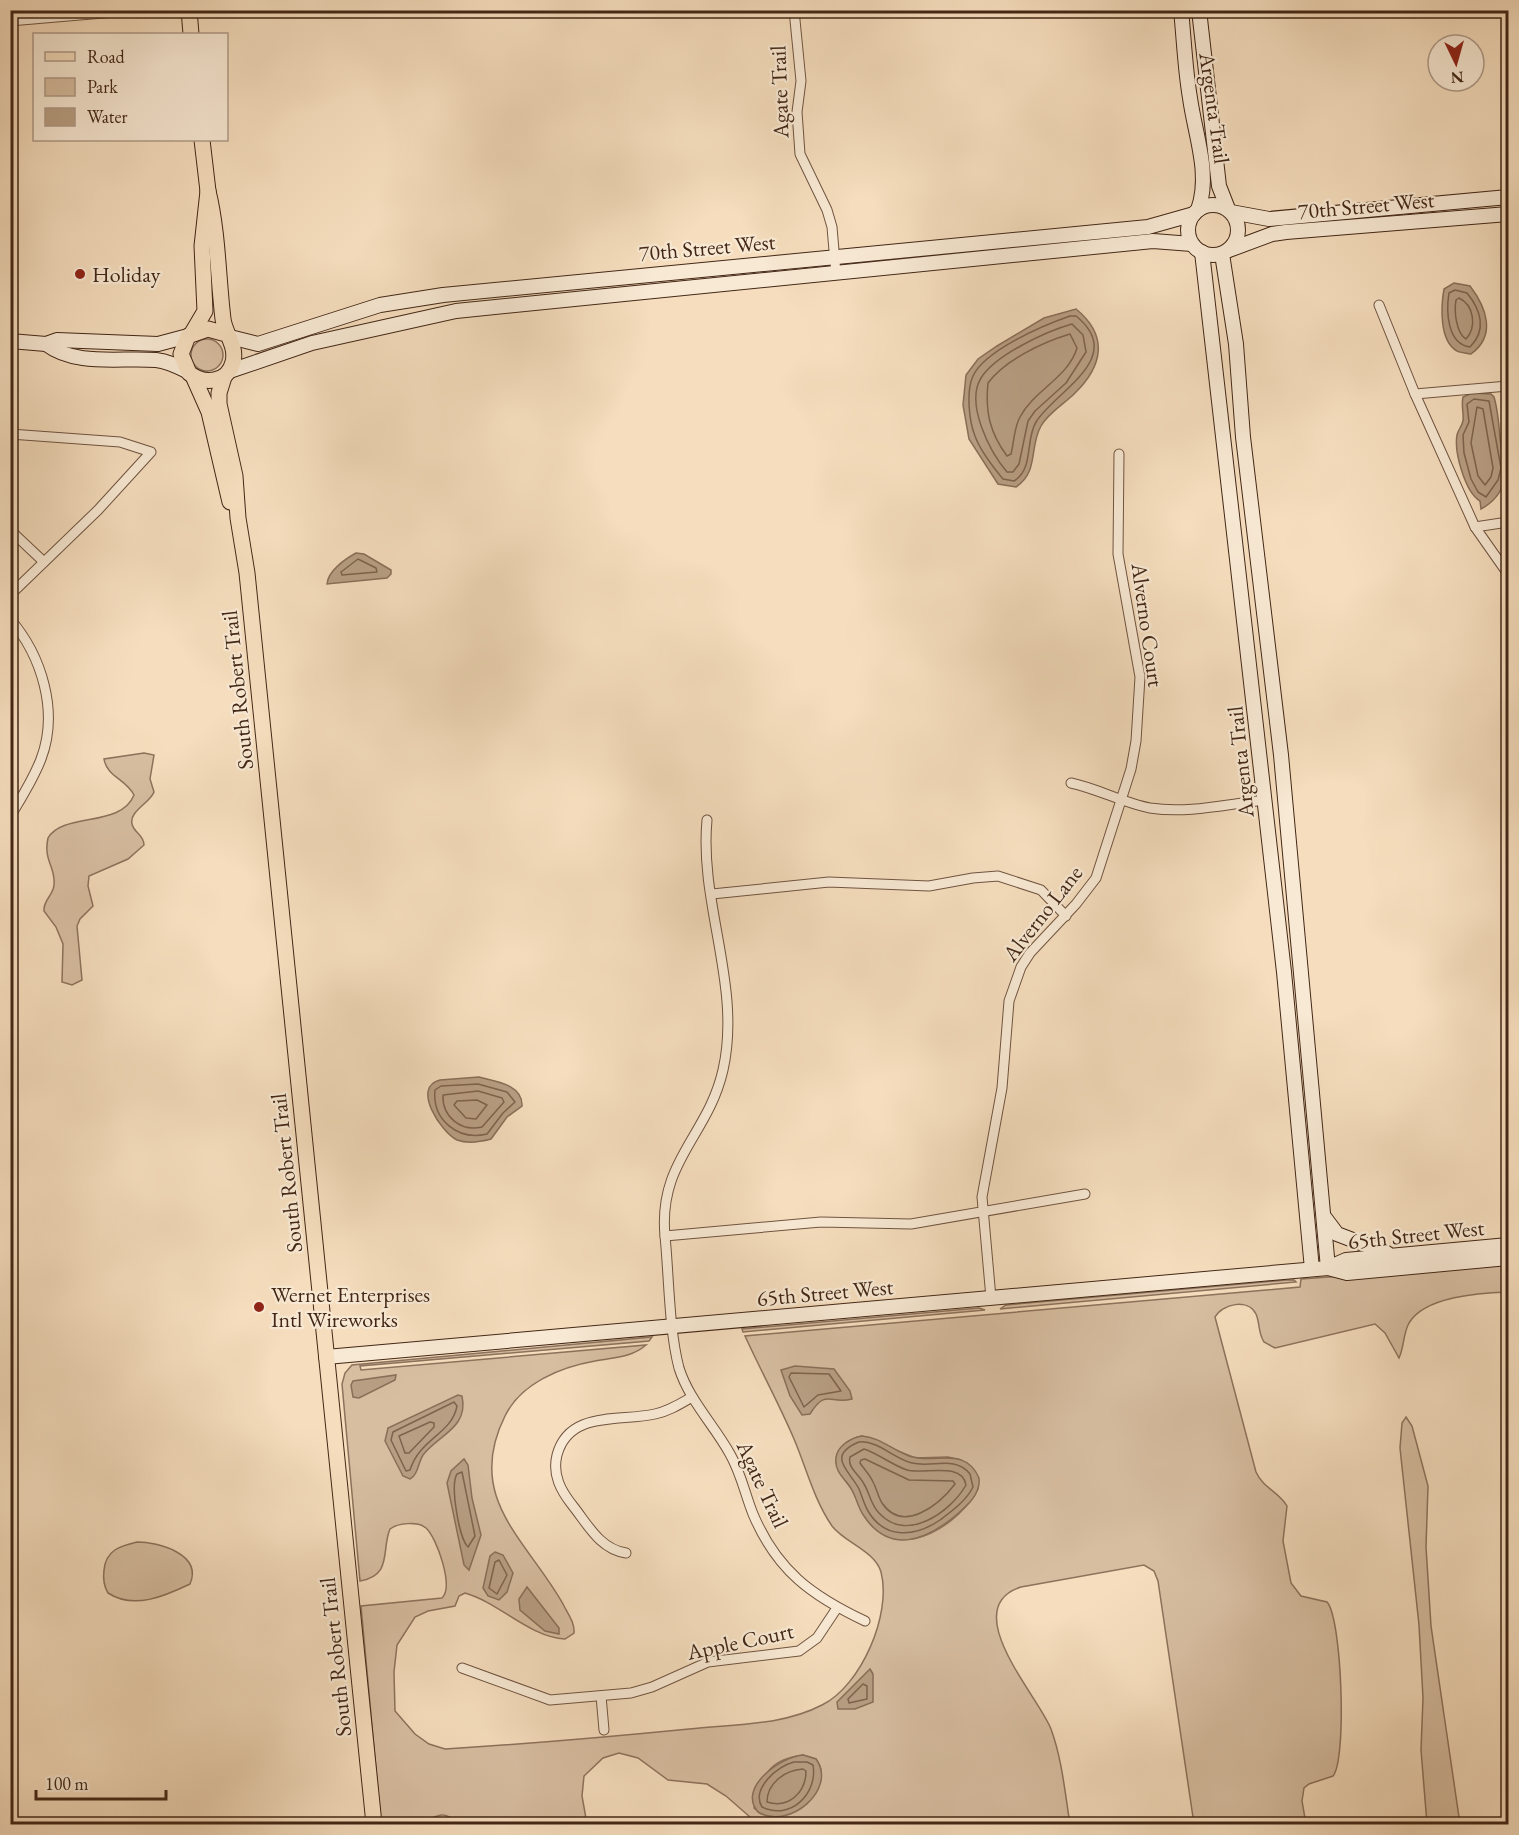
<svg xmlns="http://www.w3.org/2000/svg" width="1519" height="1835" viewBox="0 0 1519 1835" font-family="'EB Garamond',serif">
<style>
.green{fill:#d7bea1;stroke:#8d725c;stroke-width:1.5;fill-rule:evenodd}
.water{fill:#b89f84;stroke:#896f58;stroke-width:1.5}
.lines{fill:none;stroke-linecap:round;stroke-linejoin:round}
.shore{stroke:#7e634d;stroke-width:1.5}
.street-casing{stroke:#705440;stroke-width:11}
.secondary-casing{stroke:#432716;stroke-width:16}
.primary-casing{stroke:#432716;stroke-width:17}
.street{stroke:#f8e9d4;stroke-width:9}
.secondary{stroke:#f8e9d4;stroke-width:14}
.primary{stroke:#f5ddbd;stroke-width:15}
.poi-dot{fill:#8f2418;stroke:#f8e9d4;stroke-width:2}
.labels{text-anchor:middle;stroke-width:4.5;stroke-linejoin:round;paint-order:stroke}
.street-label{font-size:22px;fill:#432716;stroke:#f8e9d4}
.poi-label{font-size:22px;fill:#432716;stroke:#f8e9d4;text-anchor:start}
</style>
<rect width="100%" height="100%" fill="#f5ddbd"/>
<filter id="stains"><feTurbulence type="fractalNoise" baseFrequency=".00333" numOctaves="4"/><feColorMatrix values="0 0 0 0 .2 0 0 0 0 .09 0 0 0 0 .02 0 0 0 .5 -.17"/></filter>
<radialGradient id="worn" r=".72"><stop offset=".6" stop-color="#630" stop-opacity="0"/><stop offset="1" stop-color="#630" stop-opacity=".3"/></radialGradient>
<g class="green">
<circle cx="207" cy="355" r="16"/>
<path d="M144,753L154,755L150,779L154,792C150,803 129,811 132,824C134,833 144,835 144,845L128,859L89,876L88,886L93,906L80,919L77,926L82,980L72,985L62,982L63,944L56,927L44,911C43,900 53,896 54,885C56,867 43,861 48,838C63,812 121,828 134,795C126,779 107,777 104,759Z"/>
<path d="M1508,1264V1292C1481,1293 1425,1296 1409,1323C1403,1334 1404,1348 1399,1358L1385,1333L1375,1324L1275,1348L1264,1342C1258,1333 1260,1323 1256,1314C1248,1298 1222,1304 1215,1317L1256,1472C1263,1488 1279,1492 1287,1506L1283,1541L1291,1583L1301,1596L1327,1602C1342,1618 1347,1760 1333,1776L1309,1784L1304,1788L1302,1801L1306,1824H1194L1158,1581L1154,1571L1144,1565L1021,1587C956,1608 1039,1697 1051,1729C1062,1759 1065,1793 1070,1824H758L726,1796L707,1784L668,1780L638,1758L619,1753L603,1758L584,1776L582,1796L587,1824H457C444,1808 435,1817 420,1824C410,1828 391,1824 381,1824L361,1606L442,1598C454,1587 437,1538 426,1528C418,1521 398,1523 390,1529C381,1550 393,1575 360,1581L342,1384L345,1373L352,1365L652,1337L649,1341L360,1366L361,1370L646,1345C631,1358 614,1357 595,1361C561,1367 521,1383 505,1416C464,1498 527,1540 563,1604C568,1614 575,1623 574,1633L565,1639C529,1637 500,1603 465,1593L459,1596L455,1606L428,1611L415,1617L397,1645L394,1672L395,1711L415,1734L429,1744L445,1749C526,1744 608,1737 689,1729C733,1724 782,1726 822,1705C861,1686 892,1614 881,1572C875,1551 845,1543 832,1526C814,1500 806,1467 794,1439C779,1404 761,1371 745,1336L1300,1287L1301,1279ZM862,1436L915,1458L948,1457L961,1460L978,1489C960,1523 906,1560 872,1526C861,1515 859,1502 852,1490C846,1480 838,1474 836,1462C836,1447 848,1439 862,1436ZM803,1755L816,1759C839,1790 780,1835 754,1808C763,1777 766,1760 803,1755Z"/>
<path d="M1286,1280H1294L1296,1282L1000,1309L1006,1305Z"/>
<path d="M979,1308L985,1310L743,1332L742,1329Z"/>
<path d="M1406,1417L1412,1426L1428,1486L1426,1547L1431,1626L1460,1824H1427L1421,1750L1423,1698L1419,1625L1400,1448L1402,1423Z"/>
<path d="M137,1542C158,1542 203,1554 190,1584C165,1596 134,1610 108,1593C103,1585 103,1578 104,1570C106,1550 120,1546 137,1542Z"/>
</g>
<g class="water">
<path d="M1454,283L1470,286C1486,307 1497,335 1471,354C1467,353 1460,353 1457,351C1439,341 1441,306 1444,289Z"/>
<path d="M1076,309C1109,336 1103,366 1074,394C1064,404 1048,413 1041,426C1029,447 1039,472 1016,487L998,484L969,439L963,405L966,375L978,359L997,346L1044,318Z"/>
<path d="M1472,393L1491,394L1494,397C1498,410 1499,425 1500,439C1504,467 1513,491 1481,509L1480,501C1465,492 1454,452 1457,435C1458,430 1462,426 1463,421C1464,413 1461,406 1463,397Z"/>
<path d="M356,553L364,554L391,570V574L387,578L327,584C328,571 345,559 356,553Z"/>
<path d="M479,1077C494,1081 523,1084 522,1106L507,1117L491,1139C480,1142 468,1144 457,1140C441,1132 411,1087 440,1080Z"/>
<path d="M795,1366L834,1369L850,1391L852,1399C830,1405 826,1388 810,1414L802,1415L790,1396L781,1370Z"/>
<path d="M396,1375L395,1380L359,1398L353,1397L351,1385L353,1381Z"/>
<path d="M458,1395L462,1396C469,1428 438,1435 423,1455C418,1463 418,1475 410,1479L403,1476L385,1441L388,1428Z"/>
<path d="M862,1436C879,1437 893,1450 909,1456C934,1465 965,1445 979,1478C981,1494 967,1506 955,1516C926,1540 890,1555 864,1516C858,1508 857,1499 852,1490C847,1480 834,1473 836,1458C837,1446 851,1438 862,1436Z"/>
<path d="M464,1459L468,1465L472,1498L481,1535L469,1570L464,1565L447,1483L451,1471Z"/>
<path d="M495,1552L503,1555L513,1573L507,1592L499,1600L488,1596L483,1588L490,1556Z"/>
<path d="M527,1587L559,1628V1634L545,1631L520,1610L519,1599Z"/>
<path d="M870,1669L873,1674V1702L855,1709H838L837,1702Z"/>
<path d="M803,1755L816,1759C838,1789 789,1831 758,1812C737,1788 780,1757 803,1755Z"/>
</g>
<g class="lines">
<g class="shore">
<path d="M1455,290L1467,293C1481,310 1487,330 1470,347C1447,344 1446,311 1449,293Z"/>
<path d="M1459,298C1474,305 1477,327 1466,339C1456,333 1454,311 1456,300Z"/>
<path d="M1070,316H1076C1128,358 1054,392 1036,422C1025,440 1034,469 1014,481L1003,479C993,467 980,450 975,436C969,421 966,391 973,376C985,350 1044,325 1070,316Z"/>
<path d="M1072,324L1083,335L1086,352L1066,383L1035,411L1028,421L1019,464L1013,472H1007C990,452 965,404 981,378C995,355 1047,331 1072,324Z"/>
<path d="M1070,334L1077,348C1068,378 1034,390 1020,417C1014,428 1014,442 1011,454L1007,456C990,433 985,412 988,383C1005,360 1043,342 1070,334Z"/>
<path d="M1474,399L1489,401L1501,468L1498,480L1486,497L1478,492L1471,479L1464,453L1463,435L1469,422L1467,404Z"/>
<path d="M1477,407L1483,409L1493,468L1491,477L1485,485L1478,476L1471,443Z"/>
<path d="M358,559L376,568L377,572L342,575L341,572Z"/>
<path d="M478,1084L507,1092L515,1102L503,1113L487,1134C458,1141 432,1120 435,1090L441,1086Z"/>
<path d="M478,1091L502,1098L504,1102L482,1127C461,1132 442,1117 443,1095Z"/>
<path d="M477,1100L487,1105L476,1119L466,1118L454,1105L457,1101Z"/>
<path d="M791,1373L829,1374L841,1391L818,1395L804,1407L789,1377Z"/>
<path d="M454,1402L457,1406C452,1434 420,1438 410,1470L406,1471L391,1440L393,1432Z"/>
<path d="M430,1422L434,1423V1427L409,1453H405L399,1436Z"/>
<path d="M859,1442C878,1440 894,1459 912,1463C932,1468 955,1455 970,1474L973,1487C966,1501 952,1511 940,1520C915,1537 885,1540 868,1511C864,1504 862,1496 859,1489C850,1471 825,1456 859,1442Z"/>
<path d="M864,1449C879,1454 892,1465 907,1470C923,1475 962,1461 966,1485C950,1513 906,1543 879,1513C871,1505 870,1494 864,1484C860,1475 847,1468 850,1457Z"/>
<path d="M865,1459L909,1480L953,1481L955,1484C939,1505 903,1534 882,1503C878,1497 877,1489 873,1482C870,1475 864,1469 860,1463L861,1460Z"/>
<path d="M462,1472L475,1536L468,1547C459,1539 450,1485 457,1474Z"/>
<path d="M499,1560L507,1575L497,1594L489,1588L495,1562Z"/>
<path d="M863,1684L867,1686V1699L849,1703L848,1699Z"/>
<path d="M794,1762H807L813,1765C818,1794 790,1821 762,1807C751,1789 777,1766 794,1762Z"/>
<path d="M803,1769L806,1771C806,1792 789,1809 767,1802C767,1783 785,1770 803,1769Z"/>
</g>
<defs>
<g id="street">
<path d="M794,10L801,81L797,112L800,154L827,210L832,227L836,274"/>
<path d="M10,21L138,10"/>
<path d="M1379,305L1415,394L1475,527L1508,574"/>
<path d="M1415,394L1508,386"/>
<path d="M10,434L120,442L151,452L98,510L10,595"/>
<path d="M1475,527L1508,522"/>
<path d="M10,530L44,562"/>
<path d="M10,619C42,656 59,712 41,759C33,780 21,798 10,817"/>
<path d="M1071,783C1099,789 1123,803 1150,808C1188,814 1227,804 1265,800"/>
<path d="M707,820C699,904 742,986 723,1070C708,1136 658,1161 665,1236L821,1222L911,1224L1085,1194"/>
<path d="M712,894L829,882L929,886L973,878L998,876L1041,890L1066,916"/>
<path d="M665,1236C669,1276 669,1330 679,1368C689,1400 714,1425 730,1454C741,1473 745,1494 753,1514C777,1571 812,1596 865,1621"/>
<path d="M991,1298L982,1197L1002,1088L1009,1001L1021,967L1030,953L1076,904L1096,878L1131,769L1136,741L1140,677L1118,554L1119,454"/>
<path d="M626,1553C600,1549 588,1525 573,1506C561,1491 552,1475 557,1455C569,1410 620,1422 655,1414C669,1411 680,1404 692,1397"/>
<path d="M462,1668L550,1700L631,1693L652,1687L708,1662L799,1651L817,1638L837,1608"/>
<path d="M601,1696L604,1730"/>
</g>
<g id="secondary">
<path d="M1181,10C1184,39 1185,69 1190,98C1195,135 1211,174 1198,210"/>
<path d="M1199,10L1219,186L1228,209"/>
<circle cx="1213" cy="230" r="25"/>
<path d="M1231,212L1269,219L1508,197"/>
<path d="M1229,250L1272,234L1286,232L1508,214"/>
<path d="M1202,252L1284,972L1312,1269"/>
<path d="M1222,254L1236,344L1243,437L1281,755L1328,1268"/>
<path d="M230,337L258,344L380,305L443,295L1148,227L1194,214"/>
<path d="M10,341L46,344L57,340L158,344L188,336"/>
<path d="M46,344C76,367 121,357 156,360C167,361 177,366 187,371"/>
<path d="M230,371L312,343L456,311L1153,241L1192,244"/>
<path d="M1325,1218L1337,1234L1387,1253"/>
<path d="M1328,1268L1347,1273L1508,1258"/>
<path d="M326,1357L1328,1268L1346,1260L1508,1245"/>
</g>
<g id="primary">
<path d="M189,10L191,34"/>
<path d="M208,191C218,232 218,277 223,319C225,334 237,346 233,362C228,383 204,385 189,373L181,354L188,336L208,329L226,334"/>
<path d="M192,333L205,311L202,246L208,191L202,140"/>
<path d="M193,376L209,412L230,502"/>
<path d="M224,377L219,393V404L235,476L238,518L247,573L374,1824"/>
</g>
</defs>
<use href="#street" class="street-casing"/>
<use href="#secondary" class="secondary-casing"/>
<use href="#primary" class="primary-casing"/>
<use href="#street" class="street"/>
<use href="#secondary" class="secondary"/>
<use href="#primary" class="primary"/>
</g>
<g class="poi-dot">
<circle cx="80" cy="274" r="6"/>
<circle cx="259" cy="1307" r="6"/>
</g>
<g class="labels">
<g class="street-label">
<text transform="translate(779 92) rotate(-92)" y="8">Agate Trail</text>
<text transform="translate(1215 108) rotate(82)" y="8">Argenta Trail</text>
<text transform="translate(1366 205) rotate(-5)" y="8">70th Street West</text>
<text transform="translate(707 247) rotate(-5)" y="8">70th Street West</text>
<text transform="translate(1148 625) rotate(82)" y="8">Alverno Court</text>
<text transform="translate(237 690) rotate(-96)" y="8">South Robert Trail</text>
<text transform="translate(1240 762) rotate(-96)" y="8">Argenta Trail</text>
<text transform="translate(1042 913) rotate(-52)" y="8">Alverno Lane</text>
<text transform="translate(286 1173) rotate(-96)" y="8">South Robert Trail</text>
<text transform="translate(1416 1234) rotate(-6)" y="8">65th Street West</text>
<text transform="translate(825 1292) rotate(-5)" y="8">65th Street West</text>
<text transform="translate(763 1484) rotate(65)" y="8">Agate Trail</text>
<text transform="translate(740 1641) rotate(-12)" y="8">Apple Court</text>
<text transform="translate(335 1657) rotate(-96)" y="8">South Robert Trail</text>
</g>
<g class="poi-label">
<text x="92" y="282">Holiday</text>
<text x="271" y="1302">Wernet Enterprises<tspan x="271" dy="25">Intl Wireworks</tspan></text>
</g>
</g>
<rect width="1519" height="1835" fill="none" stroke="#f5ddbd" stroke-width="36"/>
<rect x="12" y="12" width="1495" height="1811" fill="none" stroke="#432716" stroke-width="3"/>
<rect x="18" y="18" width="1483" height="1799" fill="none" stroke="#432716" stroke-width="1.5"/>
<rect x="33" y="33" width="195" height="108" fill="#f8e9d4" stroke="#b09b88" stroke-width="1.5"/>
<rect x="45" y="52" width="30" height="9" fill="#f5ddbd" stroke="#b09b88" stroke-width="1.5"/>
<text x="87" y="63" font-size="18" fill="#432716">Road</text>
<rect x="45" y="78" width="30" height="18" fill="#d7bea1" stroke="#b09b88" stroke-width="1.5"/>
<text x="87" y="93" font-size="18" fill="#432716">Park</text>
<rect x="45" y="108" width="30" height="18" fill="#b89f84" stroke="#b09b88" stroke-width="1.5"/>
<text x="87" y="123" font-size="18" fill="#432716">Water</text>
<g transform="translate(1456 63) rotate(175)"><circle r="28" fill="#f8e9d4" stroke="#b09b88" stroke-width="1.5"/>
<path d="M0-4.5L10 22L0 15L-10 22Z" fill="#8f2418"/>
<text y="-9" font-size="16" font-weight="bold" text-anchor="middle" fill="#432716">N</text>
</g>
<path d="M36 1790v9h130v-9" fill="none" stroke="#432716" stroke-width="3"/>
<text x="45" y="1790" font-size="18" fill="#432716" stroke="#f8e9d4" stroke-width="4.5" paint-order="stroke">100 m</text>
<rect width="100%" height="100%" filter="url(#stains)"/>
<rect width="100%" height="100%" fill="url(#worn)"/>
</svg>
